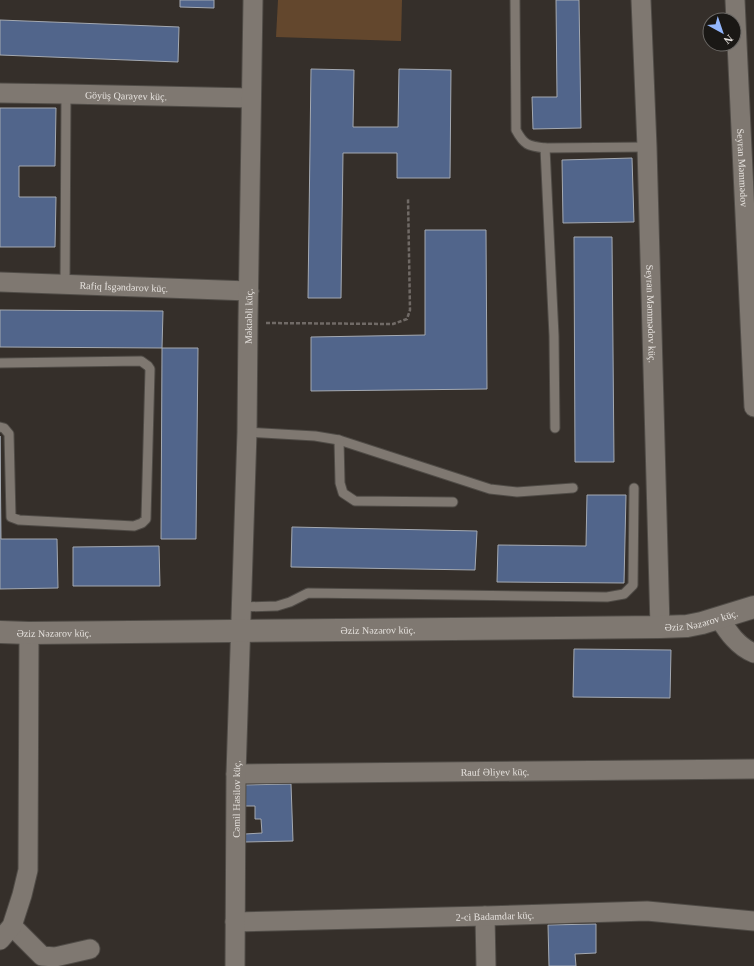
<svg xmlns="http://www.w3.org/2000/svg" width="754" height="966" viewBox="0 0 754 966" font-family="'Times New Roman',serif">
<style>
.green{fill:#63472d}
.building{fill:#51658b;stroke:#a4a9b1}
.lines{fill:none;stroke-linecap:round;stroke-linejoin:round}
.service-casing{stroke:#504c47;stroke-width:11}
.minor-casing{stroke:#504c47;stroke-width:21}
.tertiary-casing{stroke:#504c47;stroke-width:24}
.path{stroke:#706a66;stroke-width:2.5;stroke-dasharray:4 2;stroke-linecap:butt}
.service{stroke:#7f7871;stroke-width:9}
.minor{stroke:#7f7871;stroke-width:19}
.tertiary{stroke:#7f7871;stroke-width:22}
.labels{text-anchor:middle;stroke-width:3;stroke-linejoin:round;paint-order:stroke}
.street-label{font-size:10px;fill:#e5e1dd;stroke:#1a1815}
</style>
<rect width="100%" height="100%" fill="#352f2a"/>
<path class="green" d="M278,0H402L401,41L276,37Z"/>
<g class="building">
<path d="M180,0H214V8L180,7Z"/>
<path d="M556,0H579L581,128L533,129L532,97H557Z"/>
<path d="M0,20L179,27L178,62L0,55Z"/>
<path d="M311,69L354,70L353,127H398L399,69L451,70L450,178H397V153H343L341,298H308Z"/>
<path d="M0,108H56L55,166H19V197H56L55,247H0Z"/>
<path d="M632,158L634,222L563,223L562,160Z"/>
<path d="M425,230H486L487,389L311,391V337L425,335Z"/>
<path d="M574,237H612L614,462H575Z"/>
<path d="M0,310L163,311L162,348L0,347Z"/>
<path d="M162,348H198L196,539H161Z"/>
<path d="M0,436L1,539H57L58,588L0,589Z"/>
<path d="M587,495H626L624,583L497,582L498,545L586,546Z"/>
<path d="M292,527L477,531L475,570L291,567Z"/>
<path d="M159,546L160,586H73V547Z"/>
<path d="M574,649L671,650L670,698L573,697Z"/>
<path d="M291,784L293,841L245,842V834L262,833L261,819H255V806H243V785Z"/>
<path d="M596,924V953L575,954L576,966H549L548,925Z"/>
</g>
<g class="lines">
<defs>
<g id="service">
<path d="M515,0L516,130C524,145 528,146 545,148L647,147"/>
<path d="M545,148L554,336L555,428"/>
<path d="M65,284L66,94"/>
<path d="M0,363L141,361L148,366L150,369L146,519L142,523L134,526L19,520L11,517L9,434L4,428L0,427"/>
<path d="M247,432L315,436L339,440L490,489L517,492L573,488"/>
<path d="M339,440L340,483L343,493L355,501L453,502"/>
<path d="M241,607L277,606L290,602L308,593L607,597L624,594L633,585L634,488"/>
</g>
<g id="minor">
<path id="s1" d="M641,0L647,147L660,627"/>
<path id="s2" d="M735,0L754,407"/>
<path id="s3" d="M0,93L66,94L251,98"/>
<path id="s4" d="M0,282L249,291"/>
<path d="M719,618C728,632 738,647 754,653"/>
<path id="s5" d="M236,774L754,769"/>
<path d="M485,916L486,966"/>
<path id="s6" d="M235,922L485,916L647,911L754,921"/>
<path d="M12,926L42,956L55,957L90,949"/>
<path d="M0,940L12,926L22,895L28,870L29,633"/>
<path id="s7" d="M235,966L236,774L247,432L248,322L253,0"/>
</g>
<g id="tertiary">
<path id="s8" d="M0,632L29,633L660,627L687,626L702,623L754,607"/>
</g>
</defs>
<use href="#service" class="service-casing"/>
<use href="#minor" class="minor-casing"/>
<use href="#tertiary" class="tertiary-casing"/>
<path class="path" d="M266,323L393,324L407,319L410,310L408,198"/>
<use href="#service" class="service"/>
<use href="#minor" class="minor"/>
<use href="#tertiary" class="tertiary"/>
</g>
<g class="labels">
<g class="street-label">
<text dy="4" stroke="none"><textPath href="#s3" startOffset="126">Göyüş Qarayev küç.</textPath></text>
<text dy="4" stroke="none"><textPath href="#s2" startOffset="168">Seyran Məmmədov</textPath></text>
<text dy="4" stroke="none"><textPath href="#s4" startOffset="124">Rafiq İsgəndərov küç.</textPath></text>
<text dy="4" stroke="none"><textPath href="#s1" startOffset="314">Seyran Məmmədov küç.</textPath></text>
<text dy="4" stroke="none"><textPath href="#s7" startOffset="650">Məktəbli küç.</textPath></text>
<text dy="4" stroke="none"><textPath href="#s8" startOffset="702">Əziz Nəzərov küç.</textPath></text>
<text dy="4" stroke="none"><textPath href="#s8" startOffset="378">Əziz Nəzərov küç.</textPath></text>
<text dy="4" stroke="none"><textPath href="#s8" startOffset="54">Əziz Nəzərov küç.</textPath></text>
<text dy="4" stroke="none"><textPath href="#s5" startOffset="259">Rauf Əliyev küç.</textPath></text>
<text dy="4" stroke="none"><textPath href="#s7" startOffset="167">Cəmil Hasilov küç.</textPath></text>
<text dy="4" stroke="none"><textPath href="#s6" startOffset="260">2-ci Badamdar küç.</textPath></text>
</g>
</g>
<g transform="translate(722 32) rotate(140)"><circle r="19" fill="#1a1815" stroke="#6b6865"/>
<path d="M0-3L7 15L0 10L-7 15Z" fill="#93b7fd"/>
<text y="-6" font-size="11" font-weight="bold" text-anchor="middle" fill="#e5e1dd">N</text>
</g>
</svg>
